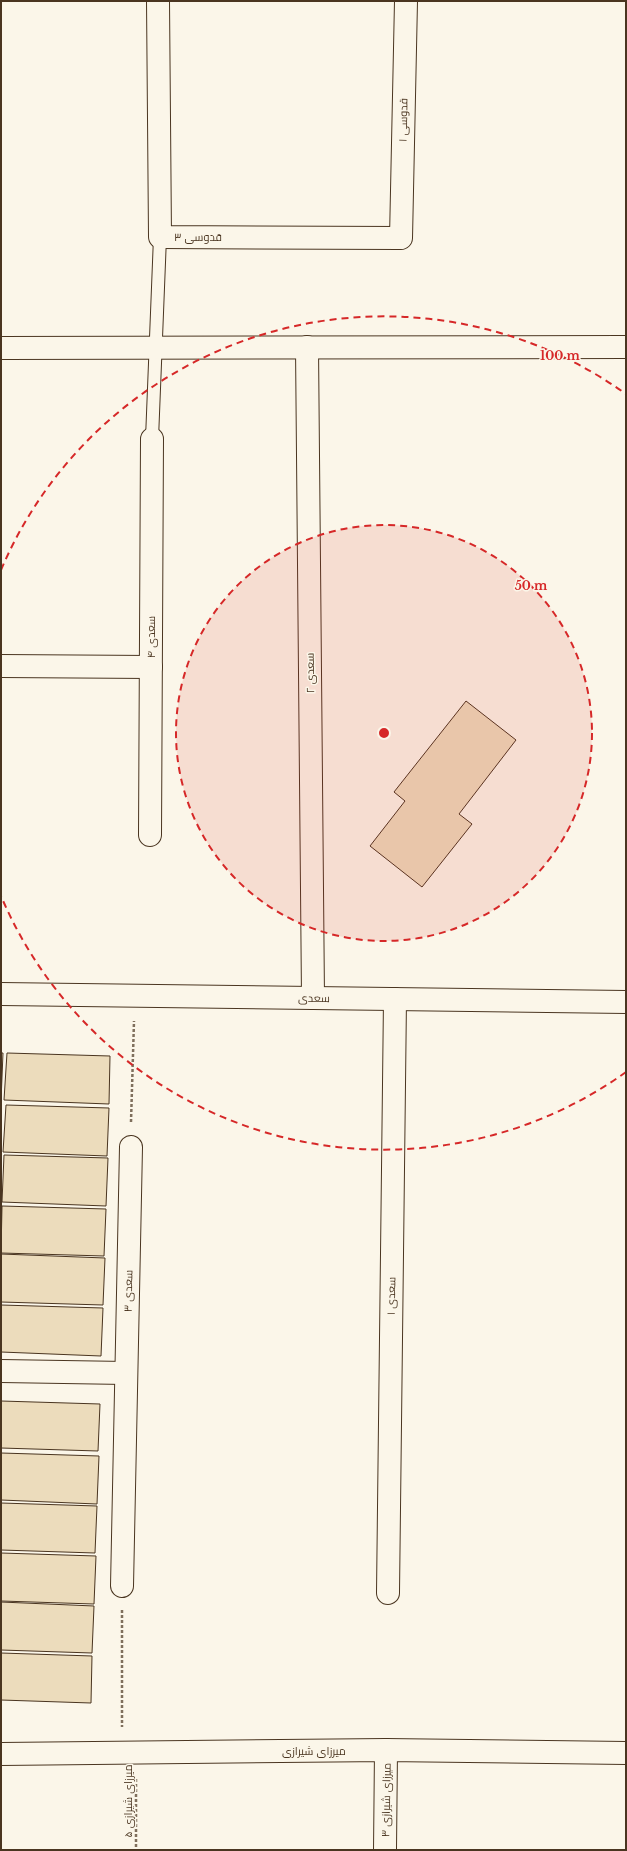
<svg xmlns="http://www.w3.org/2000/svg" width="627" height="1851" viewBox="0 0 627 1851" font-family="'Libre Baskerville',Cairo,serif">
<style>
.building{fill:#ecdcbc;stroke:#4a3520}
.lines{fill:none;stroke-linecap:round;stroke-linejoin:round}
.lane-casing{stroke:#4a3520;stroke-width:14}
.street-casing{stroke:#4a3520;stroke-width:24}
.secondary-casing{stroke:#4a3520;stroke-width:24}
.path{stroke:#7f6f5c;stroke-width:2.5;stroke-dasharray:3 2;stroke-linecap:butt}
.lane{stroke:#fbf6e9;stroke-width:12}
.street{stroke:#fbf6e9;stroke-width:22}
.secondary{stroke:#fbf6e9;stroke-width:22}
.ring{fill:none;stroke:#d62828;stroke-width:2;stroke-dasharray:7 5}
.labels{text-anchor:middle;stroke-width:3;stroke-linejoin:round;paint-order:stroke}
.street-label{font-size:11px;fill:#4a3520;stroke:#fbf6e9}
.centre{fill:#d62828;stroke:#fbf6e9;stroke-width:2}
.ring-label{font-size:12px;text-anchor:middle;font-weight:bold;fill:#d62828;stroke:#fbf6e9;stroke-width:3;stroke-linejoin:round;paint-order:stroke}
</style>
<rect width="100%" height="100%" fill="#fbf6e9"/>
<g class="building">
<path d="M466,701L516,740L459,814L472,824L422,887L370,846L405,801L394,792Z"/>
<path d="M1,1053H3L1,1101Z"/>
<path d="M7,1053L110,1056L109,1104L4,1100Z"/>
<path d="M6,1105L109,1108L107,1156L3,1152Z"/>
<path d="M4,1155L108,1158L106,1206L2,1202Z"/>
<path d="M2,1206L106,1209L104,1256L1,1253Z"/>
<path d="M1,1254L105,1258L103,1305L1,1302Z"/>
<path d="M1,1305L103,1308L101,1356L1,1352Z"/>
<path d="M1,1401L100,1404L98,1451L1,1448Z"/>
<path d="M1,1453L99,1456L97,1504L1,1500Z"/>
<path d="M1,1503L97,1506L95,1553L1,1550Z"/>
<path d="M1,1553L96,1556L94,1604L1,1601Z"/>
<path d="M1,1602L94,1606L92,1653L1,1650Z"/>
<path d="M1,1653L92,1656L91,1703L1,1700Z"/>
</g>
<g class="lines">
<defs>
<path id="lane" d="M152,439L160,237"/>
<g id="street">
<path d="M158,1L160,237L401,238L406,1"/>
<path d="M307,347L313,998"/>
<path d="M1,348L626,347"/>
<path d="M1,666L151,667"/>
<path d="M150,835L152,439"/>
<path d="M1,1371L126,1373"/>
<path d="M122,1586L131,1147"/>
<path d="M388,1593L395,999"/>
<path d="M385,1850L386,1750"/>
</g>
<g id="secondary">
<path d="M1,994L626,1002"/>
<path d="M1,1754L386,1750L626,1753"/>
</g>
</defs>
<use href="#lane" class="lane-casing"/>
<use href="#street" class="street-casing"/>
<use href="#secondary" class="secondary-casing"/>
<g class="path">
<path d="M131,1122L134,1021"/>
<path d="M122,1610V1727"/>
<path d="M136,1779V1850"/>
</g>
<use href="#lane" class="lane"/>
<use href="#street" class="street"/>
<use href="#secondary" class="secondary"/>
</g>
<circle cx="384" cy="733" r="208" fill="#d62828" fill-opacity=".12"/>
<g class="ring">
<circle cx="384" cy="733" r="208"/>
<path d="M626 1072A416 416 0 0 1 1 896M1 570A416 416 0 0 1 626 394"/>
</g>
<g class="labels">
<g class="street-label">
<text transform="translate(403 120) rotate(-89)" y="4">قدوسی ۱</text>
<text x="198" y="241">قدوسی ۳</text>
<text transform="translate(151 637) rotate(-90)" y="4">سعدی ۴</text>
<text transform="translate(310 673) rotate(-91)" y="4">سعدی ۲</text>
<text transform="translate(314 998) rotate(1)" y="4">سعدی</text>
<text transform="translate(128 1291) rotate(-89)" y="4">سعدی ۳</text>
<text transform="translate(391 1296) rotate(-89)" y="4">سعدی ۱</text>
<text x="314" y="1755">میرزای شیرازی</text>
<text transform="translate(386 1800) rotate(-89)" y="4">میرزای شیرازی ۳</text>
<text transform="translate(128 1801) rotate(-90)" y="4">میرزای شیرازی ۵</text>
</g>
</g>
<circle cx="384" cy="733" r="6" class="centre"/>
<g class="ring-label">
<text x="560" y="360">100 m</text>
<text x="531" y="590">50 m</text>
</g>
<rect width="627" height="1851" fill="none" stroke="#4a3520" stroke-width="4"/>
</svg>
